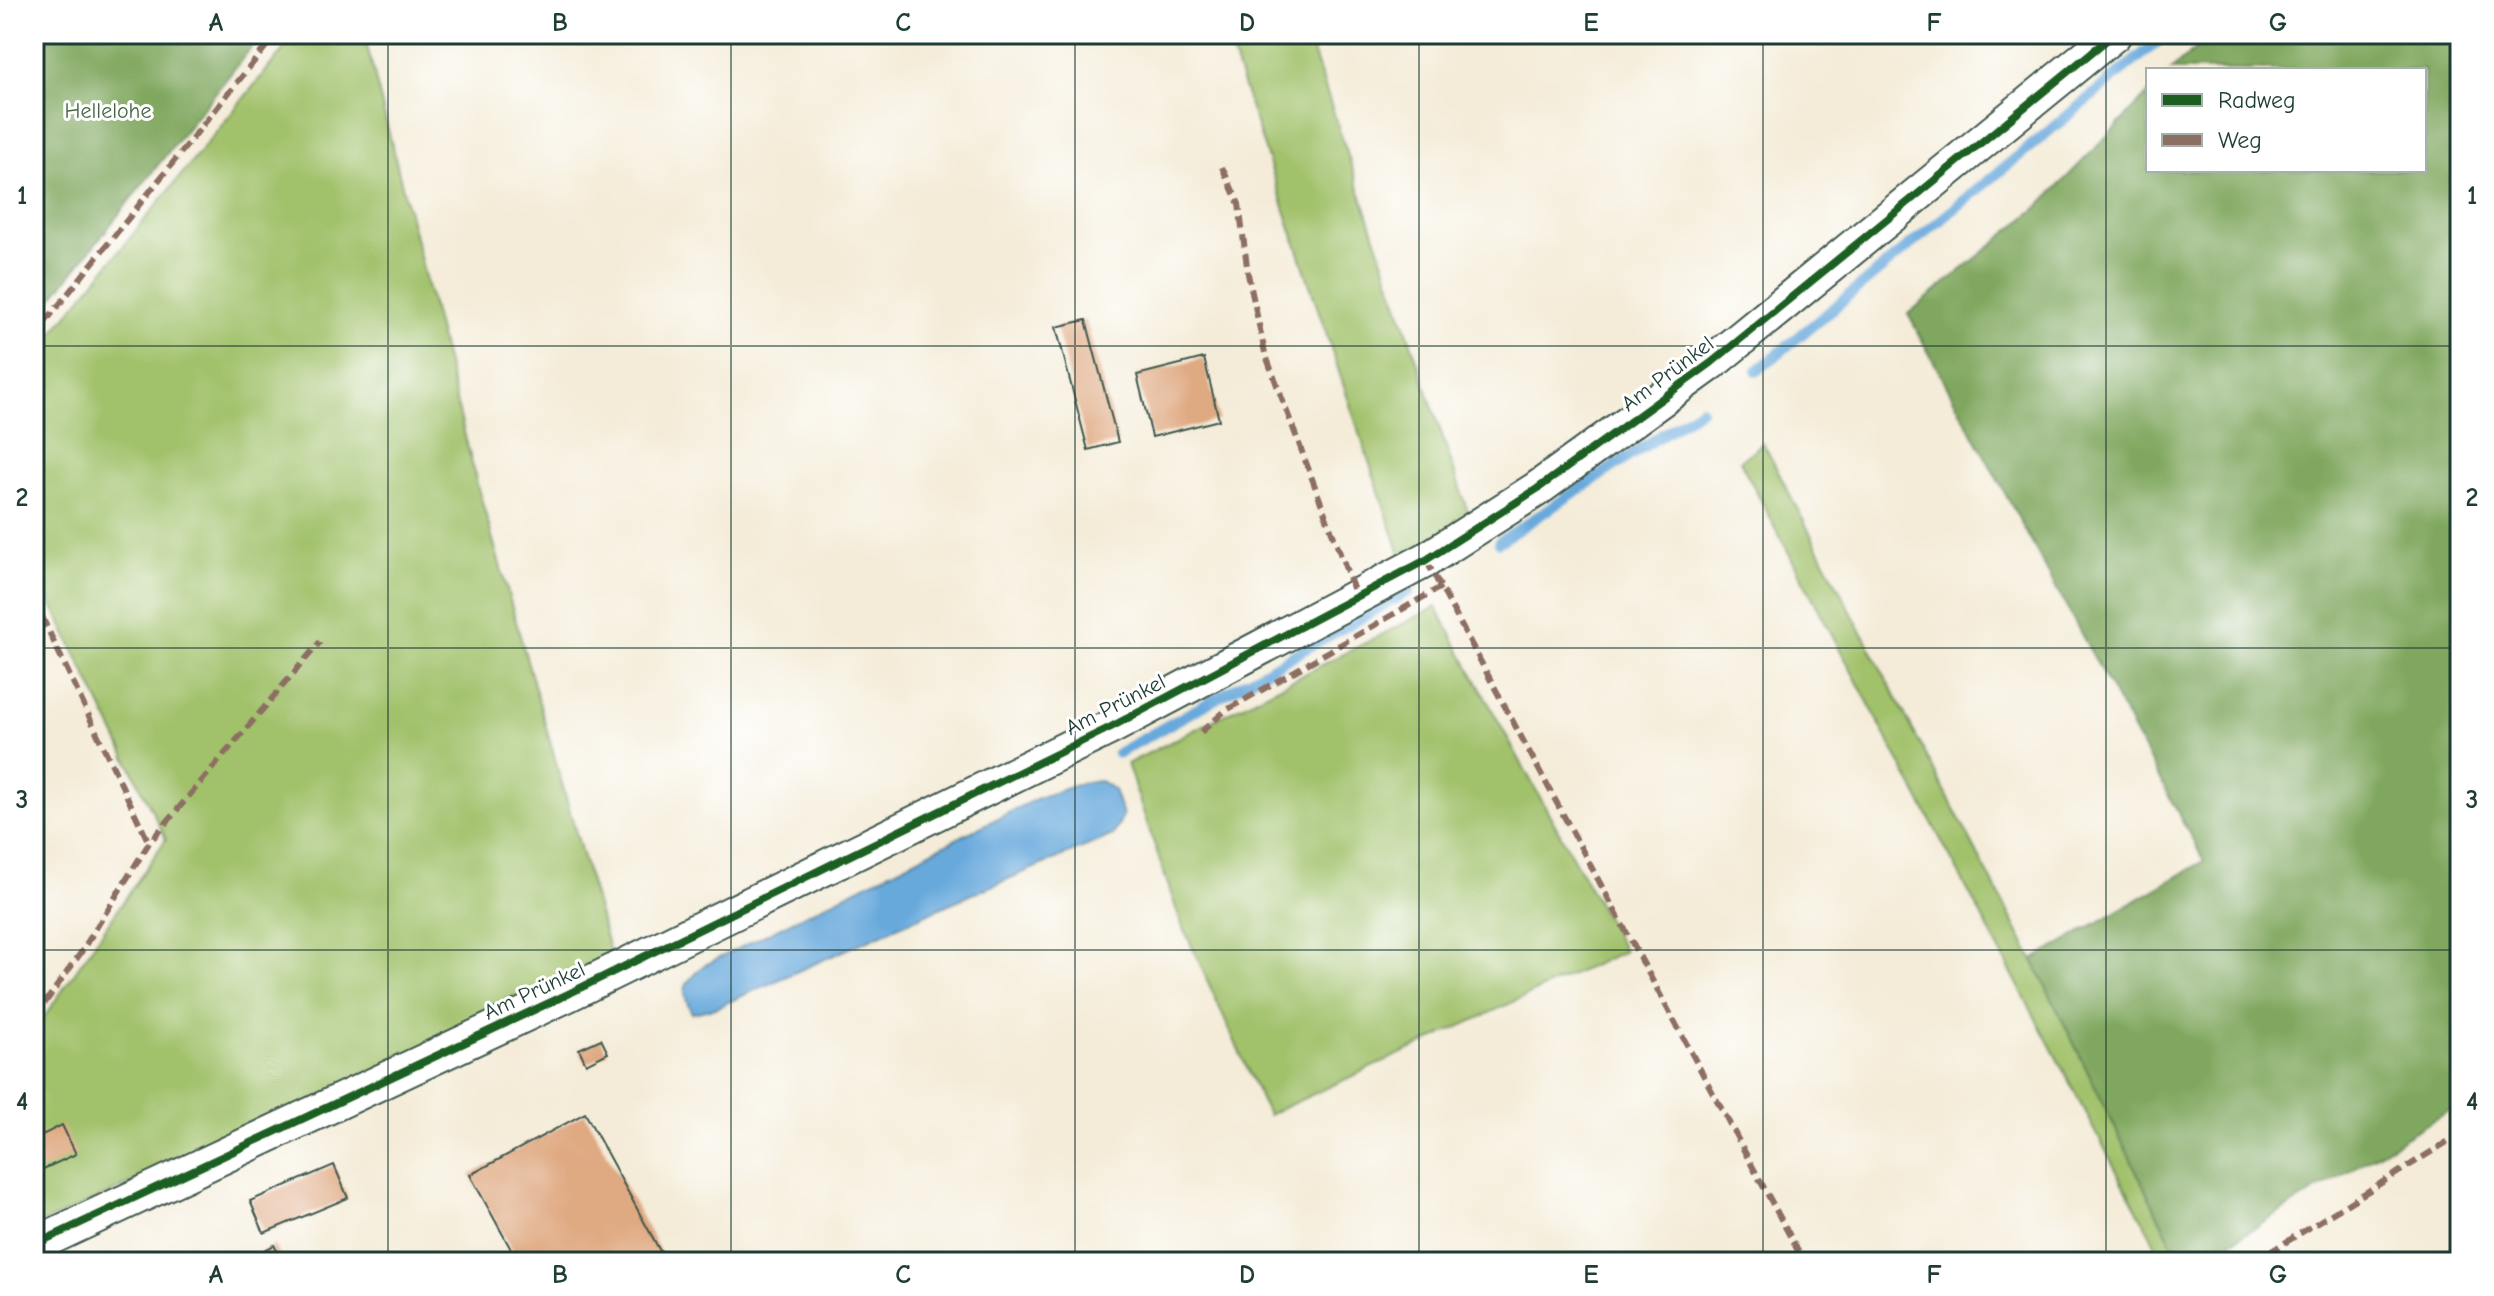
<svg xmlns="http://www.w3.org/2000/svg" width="2494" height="1296" viewBox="0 0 2494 1296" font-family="'Comic Neue',sans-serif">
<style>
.green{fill:#a1c16a;stroke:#607f4f;stroke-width:2}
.forest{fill:#80a75e;stroke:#507249;stroke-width:2}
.water{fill:#68a9dc;stroke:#447388;stroke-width:2}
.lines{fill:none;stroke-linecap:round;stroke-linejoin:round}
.stream{stroke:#68a9dc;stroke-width:11}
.building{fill:#dfa981}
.street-casing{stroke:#3f574d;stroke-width:38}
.street{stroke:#fff;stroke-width:34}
.quiet{stroke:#8d6e63;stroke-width:6;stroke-dasharray:12 6;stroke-linecap:butt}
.cycleway-casing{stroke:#fff;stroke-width:13}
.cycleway{stroke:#1b5e20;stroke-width:8}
.grid{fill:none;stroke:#1f3d34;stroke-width:2;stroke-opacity:0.55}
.labels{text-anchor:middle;stroke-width:6;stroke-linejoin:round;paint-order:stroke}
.park-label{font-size:22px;fill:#466544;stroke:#fff}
.street-label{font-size:22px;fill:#1f3d34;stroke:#fff}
.neatline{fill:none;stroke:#1f3d34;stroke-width:3}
.grid-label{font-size:26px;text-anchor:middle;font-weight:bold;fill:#1f3d34}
</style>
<rect width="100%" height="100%" fill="#fff"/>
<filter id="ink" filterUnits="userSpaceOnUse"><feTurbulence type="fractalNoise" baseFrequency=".0125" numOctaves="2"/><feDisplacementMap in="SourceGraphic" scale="16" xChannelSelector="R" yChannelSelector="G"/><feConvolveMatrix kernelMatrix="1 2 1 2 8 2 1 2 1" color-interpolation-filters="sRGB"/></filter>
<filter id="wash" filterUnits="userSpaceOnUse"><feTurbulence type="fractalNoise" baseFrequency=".006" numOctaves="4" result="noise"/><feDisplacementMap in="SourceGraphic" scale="32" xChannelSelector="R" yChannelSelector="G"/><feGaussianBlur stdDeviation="1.8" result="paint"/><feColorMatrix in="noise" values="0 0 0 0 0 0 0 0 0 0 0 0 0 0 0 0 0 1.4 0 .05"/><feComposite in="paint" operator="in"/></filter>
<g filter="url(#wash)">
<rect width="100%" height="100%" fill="#f4ecd8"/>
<g class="green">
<path d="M296,34H364L477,484L614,967L34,1227V1032L166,839L34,568V356Z"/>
<path d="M1226,34H1307L1469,515L1401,557Z"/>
<path d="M1763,443L2033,960L2181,1262H2165L1740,461Z"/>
<path d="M1436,607L1624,951L1268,1115L1180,920L1127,764Z"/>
</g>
<g class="forest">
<path d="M34,34H262L34,321Z"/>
<path d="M2213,34H2460V1104L2198,1262H2181L2033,960L2204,861L1908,314L2037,208L2148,94V170H2424V70H2171Z"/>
</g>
<path class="water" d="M1101,781L1114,790L1123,816L1113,835L951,903L715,1008L692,1013C679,989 685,983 703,966L1038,798L1082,783Z"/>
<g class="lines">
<g class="stream">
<path d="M1757,371L2167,34"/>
<path d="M1499,542L1701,409"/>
<path d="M1118,753L1409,591"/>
</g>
</g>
<g id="blocks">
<g class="building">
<path d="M1086,320L1118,442L1088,450L1056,327Z"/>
<path d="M1204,358L1219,420L1152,437L1137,375Z"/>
<path d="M601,1039L608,1053L586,1064L579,1049Z"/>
<path d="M585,1113L666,1262H518L470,1175Z"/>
<path d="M62,1125L76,1154L39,1171L34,1160V1139Z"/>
<path d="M334,1165L348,1198L264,1233L250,1201Z"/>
<path d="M274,1245L283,1262H243Z"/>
</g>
</g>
</g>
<g filter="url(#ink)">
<use href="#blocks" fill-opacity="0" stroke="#3f574d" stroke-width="2"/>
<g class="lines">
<defs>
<path id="street" d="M34,1245L568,994L1111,727L1426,560L1537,489L1711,363L2114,34"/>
</defs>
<use href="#street" class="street-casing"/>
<use href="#street" class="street"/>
<g class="quiet">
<path d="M1222,167L1239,204L1248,274L1265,353L1356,596"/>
<path d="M34,336L276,34"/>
<path d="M1426,560L1804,1262"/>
<path d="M34,600L149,843"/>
<path d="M1201,732L1225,711L1441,587"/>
<path d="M34,1018L80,954L149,843L320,642"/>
<path d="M2254,1262L2460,1134"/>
</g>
<defs>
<path id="cycleway" d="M34,1245L568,994L1111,727L1426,560L1537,489L1711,363L2114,34"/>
</defs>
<use href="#cycleway" class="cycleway-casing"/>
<use href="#cycleway" class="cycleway"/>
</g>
</g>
<path class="grid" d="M388,34V1262M731,34V1262M1075,34V1262M1419,34V1262M1763,34V1262M2106,34V1262M34,346H2460M34,648H2460M34,950H2460"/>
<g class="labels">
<g class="park-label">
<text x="108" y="118">Hellelohe</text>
</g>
<g class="street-label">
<text transform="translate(1667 373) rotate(-37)" y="8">Am Prünkel</text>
<text transform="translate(1115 704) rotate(-27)" y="8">Am Prünkel</text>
<text transform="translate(534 990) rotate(-25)" y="8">Am Prünkel</text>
</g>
</g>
<rect width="2494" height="1296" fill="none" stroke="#fff" stroke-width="88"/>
<rect x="2146" y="68" width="280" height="104" fill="#ffffff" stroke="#a5b1ae" stroke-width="2"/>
<rect x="2162" y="94" width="40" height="12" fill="#1b5e20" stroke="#a5b1ae" stroke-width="2"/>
<text x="2218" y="108" font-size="24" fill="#1f3d34">Radweg</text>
<rect x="2162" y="134" width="40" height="12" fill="#8d6e63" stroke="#a5b1ae" stroke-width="2"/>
<text x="2218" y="148" font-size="24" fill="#1f3d34">Weg</text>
<rect x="44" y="44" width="2406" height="1208" class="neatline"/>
<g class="grid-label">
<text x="216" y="31">A</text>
<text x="560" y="31">B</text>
<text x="903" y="31">C</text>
<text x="1247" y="31">D</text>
<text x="1591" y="31">E</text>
<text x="1934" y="31">F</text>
<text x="2278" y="31">G</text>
<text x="22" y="204">1</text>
<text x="2472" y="204">1</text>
<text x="22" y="506">2</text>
<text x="2472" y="506">2</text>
<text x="22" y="808">3</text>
<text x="2472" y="808">3</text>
<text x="22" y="1110">4</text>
<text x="2472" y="1110">4</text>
<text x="216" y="1283">A</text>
<text x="560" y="1283">B</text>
<text x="903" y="1283">C</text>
<text x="1247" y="1283">D</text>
<text x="1591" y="1283">E</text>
<text x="1934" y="1283">F</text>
<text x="2278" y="1283">G</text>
</g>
</svg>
